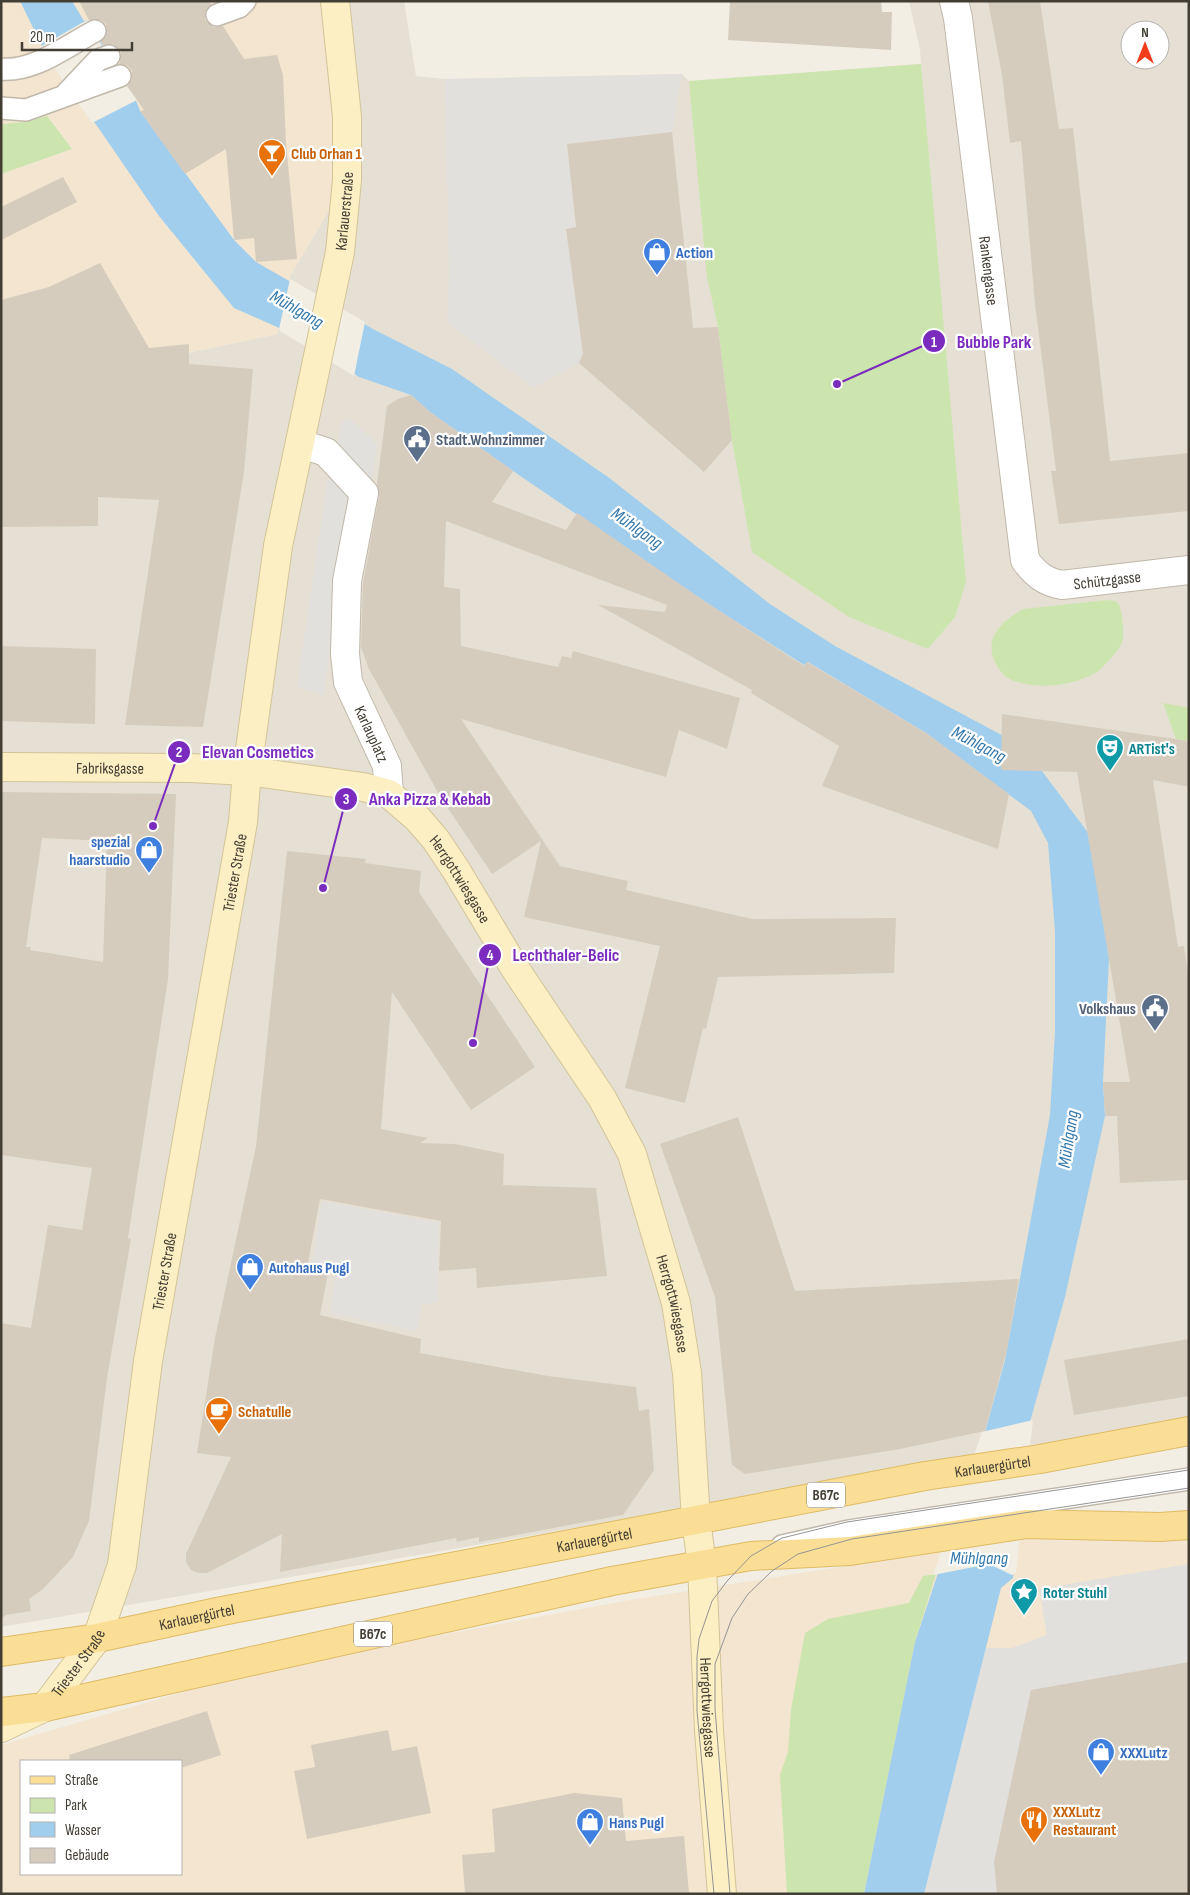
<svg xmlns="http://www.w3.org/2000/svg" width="1190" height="1895" viewBox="0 0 1190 1895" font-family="'Sofia Sans Condensed',sans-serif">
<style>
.residential{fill:#e5e0d3;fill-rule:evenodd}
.commercial{fill:#f3e5d0;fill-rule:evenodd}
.green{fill:#cce5ae}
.parking{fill:#e2e0dd}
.water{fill:#a2ceed}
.pier{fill:#f2eee4}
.building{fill:#d6ccbd;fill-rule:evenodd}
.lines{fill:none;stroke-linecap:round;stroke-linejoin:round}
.lane-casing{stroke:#c0b8aa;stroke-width:24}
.street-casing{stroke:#c0b8aa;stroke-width:30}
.secondary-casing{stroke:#d3c398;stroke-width:30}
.primary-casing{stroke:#dfbb65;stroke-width:30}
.lane{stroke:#fff;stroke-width:21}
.street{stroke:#fff;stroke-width:28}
.secondary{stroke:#fcefc4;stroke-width:28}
.primary{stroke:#fade95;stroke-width:28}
.tram{stroke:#949494;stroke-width:1}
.labels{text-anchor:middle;stroke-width:4.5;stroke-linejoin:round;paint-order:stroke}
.shield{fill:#fff;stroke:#7b7871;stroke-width:1}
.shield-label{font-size:15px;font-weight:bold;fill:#433e34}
.food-label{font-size:16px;font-weight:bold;fill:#c56008;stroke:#fff;text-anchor:start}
.street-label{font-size:16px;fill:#433e34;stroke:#fff}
.shop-label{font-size:16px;font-weight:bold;fill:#366cbe;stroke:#fff;text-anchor:start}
.service-label{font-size:16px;font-weight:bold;fill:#4e5e75;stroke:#fff;text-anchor:start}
.culture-label{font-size:16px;font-weight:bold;fill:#0d838f;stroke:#fff;text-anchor:start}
.water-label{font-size:18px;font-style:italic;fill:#3277ab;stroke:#fff}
.leader{fill:none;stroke:#7b2cbf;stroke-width:2}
.callout-dot{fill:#7b2cbf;stroke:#fff;stroke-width:2}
.mark-label{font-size:15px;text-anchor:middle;font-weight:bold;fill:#fff}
.callout-label{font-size:18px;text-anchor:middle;font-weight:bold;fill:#7b2cbf;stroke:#fff;stroke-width:4.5;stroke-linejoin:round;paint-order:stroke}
</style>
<rect width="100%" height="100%" fill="#f2eee4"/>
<path class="residential" d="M335,1H404L416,76L445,79L682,74L689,81L921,64L920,50L909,1H1189V1422L1,1627V393L277,334L290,276L347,180ZM1130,30H1160V60H1130Z"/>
<g class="commercial">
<path d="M1,1H335L347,180L290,276L277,334L1,392V174L72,149L47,116L25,122L1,124Z"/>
<path d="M1189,1517V1894H1V1745L269,1667L624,1601L993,1543ZM21,1761H181V1874H21Z"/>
</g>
<g class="green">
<path d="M921,64L966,582L955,617L928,649L849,617L752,552L732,440L718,327L707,277L689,81Z"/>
<path d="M47,116L72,149L1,174V124L25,122Z"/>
<path d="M1107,600L1115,601L1119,604C1122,614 1124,628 1123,638C1122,645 1116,653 1111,658C1106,663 1101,670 1095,673C1072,687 1029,691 1006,677C1001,673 998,667 995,662C983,637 1004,619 1024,609Z"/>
<path d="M1163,703L1189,708V741L1176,739Z"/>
<path d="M936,1574L915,1642L864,1894H787L780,1775L788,1752L791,1709L805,1633L828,1619L909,1603L923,1576Z"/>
</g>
<g class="parking">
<path d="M682,74L672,132L567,144L576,227L566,230L583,354L579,363L533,388L447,322L449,273L445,79Z"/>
<path d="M348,417L377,444L373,478L348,502L324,696L297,686L327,483L342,422Z"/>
<path d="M322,1201L439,1223L438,1301L422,1305L417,1331L330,1313L336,1272L312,1266Z"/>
<path d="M1189,1564V1662L997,1894H924L986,1648H1012L1047,1635L1039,1589Z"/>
</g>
<path class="water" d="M20,1H72L84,21L87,20C100,37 108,56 119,74C126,87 136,96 140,111L234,240L256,262L373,329L452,369L608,477L770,604L835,646L1011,740L1042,771L1089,834L1109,958L1103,1082L1105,1116L1065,1297L1030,1422L1013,1578L1001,1588L924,1894H864L915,1642L985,1432L1005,1360L1050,1115L1055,1031V932L1048,843L1031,811L926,733L808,662L804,665L707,603L513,471L430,412L411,395L359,377L286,331L234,308L159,216L42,46Z"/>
<g class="pier">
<path d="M87,20L120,76L137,100L92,123L40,47Z"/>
<path d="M290,279L365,322L354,376L280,331L279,329Z"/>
<path d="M1033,1420L1016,1573L1012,1575L989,1564L933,1575L982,1432Z"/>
</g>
<g class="building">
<path d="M79,1H209L211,5L205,12V20L214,27L223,26L244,59L277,55L283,75L286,143L297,259L256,262L254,238L234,240L226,149L185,174L140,111L144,110L127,86L132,79V71L128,66L119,64L121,58V51L112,44L103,45L101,42L107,32L106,24L101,20H89Z"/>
<path d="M730,1H881L882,12H892L891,50L728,40Z"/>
<path d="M988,1H1040L1059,129L1073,128L1110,461L1189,453V511L1059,524L1051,471H1056L1035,304L1021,141L1010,143L1002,75Z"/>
<path d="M672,132L693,328L718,327L732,440L704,472L579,363L583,354L566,229L576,227L567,144Z"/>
<path d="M63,177L77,202L1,240V207Z"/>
<path d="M100,263L149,348L189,344V364L253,369L244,472L203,727L125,725L159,500L98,497V526L1,527V300L49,287Z"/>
<path d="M411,395L430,412L513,471L492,502L566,530L577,513L707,603L804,666L807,662L926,733L1009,794L998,849L822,786L839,746L751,693L752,690L598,605L665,612L667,605L446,521L444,587L460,589L461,646L558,667L562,656L571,658L573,651L740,698L727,749L679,730L666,777L461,719L560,866L628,881L626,890L752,919L896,918L894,973L718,977L706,1029L703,1028L685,1103L625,1088L660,946L524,917L541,841L492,874L441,798L369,669L361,647L363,583L379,496L377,484L387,406L398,399Z"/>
<path d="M1,646L96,649L95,724L1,721Z"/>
<path d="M1002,714L1189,741V787L1153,780L1178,947L1184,946L1189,981V1180L1120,1183L1117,1116H1105L1103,1082H1130L1077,772L1001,770Z"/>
<path d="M1,792L176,794L168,979L128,1238L131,1239L107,1378L89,1521L73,1557L43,1589L29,1599L31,1611L6,1615L1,1619V1323L31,1328L48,1225L82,1230L92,1168L1,1155ZM42,838L107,841L103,962L30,950L31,947H26Z"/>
<path d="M287,851L366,859L365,863L421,871L419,892L535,1067L471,1110L392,992L381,1129L428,1138L420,1143L455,1144L504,1154L503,1185L596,1188L607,1276L477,1288L476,1268L439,1271L441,1221L320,1199L307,1268L328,1273L320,1315L421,1339L420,1353L548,1376L636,1387L639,1411L649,1409L654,1470L623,1515L479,1542V1537L457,1542L456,1538L280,1572L282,1534L207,1573H198L191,1570L186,1562V1554L231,1457L197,1453L215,1338L256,1146Z"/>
<path d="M738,1117L795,1291L1019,1279L1007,1350L985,1431L900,1449L745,1474L732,1465L715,1297L660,1144Z"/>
<path d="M1189,1339V1396L1074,1415L1064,1360Z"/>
<path d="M1189,1662V1894H997L994,1862L1031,1690Z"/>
<path d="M207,1711L221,1755L181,1768V1761H70L69,1755Z"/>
<path d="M388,1730L392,1751L417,1746L431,1813L307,1839L294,1771L315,1767L311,1745Z"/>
<path d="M574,1793L622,1798L626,1841L684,1836L689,1894H465L462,1855L495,1852L492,1809Z"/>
</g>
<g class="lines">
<defs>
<g id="lane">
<path d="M217,15L239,7L245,1"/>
<path d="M1,69C34,72 67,46 95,31"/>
<path d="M67,93L98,60L109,56"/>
<path d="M1,108L26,110L120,76"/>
<path d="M782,1546L849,1531L1189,1479"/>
</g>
<g id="street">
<path id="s1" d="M954,1L958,18L1025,560C1035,574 1045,582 1062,585L1189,570"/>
<path id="s2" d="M301,444L326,452L364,493L347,581L345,654L348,682L387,766L389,794"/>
</g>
<g id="secondary">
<path id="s3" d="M1,767L191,768L247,771L363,787L389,794L418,819L436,840L456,870L516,970L602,1098L632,1154L676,1303L687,1373L696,1520L702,1565L709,1731L722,1894"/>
<path id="s4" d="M1,1728L45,1707L97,1638L122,1565L148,1361L243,822L247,771L278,546L340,252L347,180V117L335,1"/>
</g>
<g id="primary">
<path id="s5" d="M1,1652L97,1638L222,1611L925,1476L1040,1459L1189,1431"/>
<path d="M1,1712L45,1707L612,1581L751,1556L850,1551L1026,1524L1160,1527L1189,1525"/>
</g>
</defs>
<use href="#lane" class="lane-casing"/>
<use href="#street" class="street-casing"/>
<use href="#secondary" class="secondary-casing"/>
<use href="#primary" class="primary-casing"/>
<use href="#lane" class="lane"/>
<use href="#street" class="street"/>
<use href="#secondary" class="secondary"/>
<use href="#primary" class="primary"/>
<g class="tram">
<path d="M714,1894L697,1711V1657L699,1639L712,1601L728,1580L751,1556L782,1538L847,1522L1189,1470"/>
<path d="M730,1894L715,1709V1664L732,1618L748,1594L772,1571L798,1554L852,1539L1189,1488"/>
</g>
</g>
<defs>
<symbol id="bar-pin" viewBox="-11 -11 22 30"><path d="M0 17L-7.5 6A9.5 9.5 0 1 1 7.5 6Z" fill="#e8710a" stroke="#fff"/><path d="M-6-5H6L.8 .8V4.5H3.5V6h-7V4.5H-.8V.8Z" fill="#fff"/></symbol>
<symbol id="shop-pin" viewBox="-11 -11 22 30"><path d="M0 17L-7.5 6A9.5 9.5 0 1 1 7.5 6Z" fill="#3f7fe0" stroke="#fff"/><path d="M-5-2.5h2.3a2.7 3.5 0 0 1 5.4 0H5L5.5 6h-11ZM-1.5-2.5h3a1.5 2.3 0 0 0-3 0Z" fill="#fff"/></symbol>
<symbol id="civic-pin" viewBox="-11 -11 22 30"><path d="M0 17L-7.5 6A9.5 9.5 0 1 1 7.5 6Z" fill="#5c6f8a" stroke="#fff"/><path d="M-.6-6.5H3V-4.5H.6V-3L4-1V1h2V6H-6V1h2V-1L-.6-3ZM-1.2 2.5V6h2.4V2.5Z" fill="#fff"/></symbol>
<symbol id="theatre-pin" viewBox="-11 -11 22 30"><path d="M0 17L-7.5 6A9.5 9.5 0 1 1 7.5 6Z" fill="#0f9aa8" stroke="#fff"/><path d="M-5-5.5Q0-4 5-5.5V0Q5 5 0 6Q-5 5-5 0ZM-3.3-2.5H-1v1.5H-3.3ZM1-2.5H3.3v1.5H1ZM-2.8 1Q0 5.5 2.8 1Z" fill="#fff"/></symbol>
<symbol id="cafe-pin" viewBox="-11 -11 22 30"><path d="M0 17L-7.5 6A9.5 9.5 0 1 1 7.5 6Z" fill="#e8710a" stroke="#fff"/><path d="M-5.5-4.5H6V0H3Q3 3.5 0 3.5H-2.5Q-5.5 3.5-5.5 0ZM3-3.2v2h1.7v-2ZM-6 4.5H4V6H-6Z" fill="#fff"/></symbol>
<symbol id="sight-pin" viewBox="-11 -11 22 30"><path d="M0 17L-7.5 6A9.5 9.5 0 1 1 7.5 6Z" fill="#0f9aa8" stroke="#fff"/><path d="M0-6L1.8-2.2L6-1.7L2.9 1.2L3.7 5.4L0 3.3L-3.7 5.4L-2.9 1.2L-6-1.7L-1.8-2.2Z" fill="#fff"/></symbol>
<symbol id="restaurant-pin" viewBox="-11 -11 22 30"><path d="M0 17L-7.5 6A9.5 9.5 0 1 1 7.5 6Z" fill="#e8710a" stroke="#fff"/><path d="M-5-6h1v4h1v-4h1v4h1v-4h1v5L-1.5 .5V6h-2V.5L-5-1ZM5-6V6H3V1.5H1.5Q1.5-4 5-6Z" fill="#fff"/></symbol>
</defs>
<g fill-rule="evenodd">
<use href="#bar-pin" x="256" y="137" width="32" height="43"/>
<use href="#shop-pin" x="641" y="236" width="32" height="43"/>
<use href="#civic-pin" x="401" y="423" width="32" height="43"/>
<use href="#theatre-pin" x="1094" y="732" width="32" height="43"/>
<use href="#shop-pin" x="133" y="834" width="32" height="43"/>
<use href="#civic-pin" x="1139" y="992" width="32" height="43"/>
<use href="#shop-pin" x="234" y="1251" width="32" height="43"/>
<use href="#cafe-pin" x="203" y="1395" width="32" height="43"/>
<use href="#sight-pin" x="1008" y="1576" width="32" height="43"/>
<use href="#shop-pin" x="1085" y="1736" width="32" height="43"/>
<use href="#restaurant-pin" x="1018" y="1804" width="32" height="43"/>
<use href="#shop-pin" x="574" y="1806" width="32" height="43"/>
</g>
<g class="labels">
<g class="shield">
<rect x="807" y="1482.5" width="38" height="25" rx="4"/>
<rect x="354" y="1621.5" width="38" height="25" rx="4"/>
</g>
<g class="shield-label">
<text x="826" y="1500">B67c</text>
<text x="373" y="1639">B67c</text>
</g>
<g class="food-label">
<text x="291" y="159">Club Orhan 1</text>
<text x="238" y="1417">Schatulle</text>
<text x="1053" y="1817">XXXLutz<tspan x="1053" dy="18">Restaurant</tspan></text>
</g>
<g class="street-label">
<text dy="6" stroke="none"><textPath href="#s4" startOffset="1585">Karlauerstraße</textPath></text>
<text dy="6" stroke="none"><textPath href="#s1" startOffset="272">Rankengasse</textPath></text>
<text dy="6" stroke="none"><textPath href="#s1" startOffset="655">Schützgasse</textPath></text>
<text dy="6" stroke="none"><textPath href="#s2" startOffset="330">Karlauplatz</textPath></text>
<text dy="6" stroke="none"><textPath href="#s3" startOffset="109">Fabriksgasse</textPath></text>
<text dy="6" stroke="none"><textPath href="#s4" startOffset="914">Triester Straße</textPath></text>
<text dy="6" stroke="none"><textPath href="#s3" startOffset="502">Herrgottwiesgasse</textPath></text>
<text dy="6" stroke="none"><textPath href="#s4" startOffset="509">Triester Straße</textPath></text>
<text dy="6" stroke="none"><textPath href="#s3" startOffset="982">Herrgottwiesgasse</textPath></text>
<text dy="6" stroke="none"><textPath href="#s5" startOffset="1009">Karlauergürtel</textPath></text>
<text dy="6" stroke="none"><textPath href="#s5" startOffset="604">Karlauergürtel</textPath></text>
<text dy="6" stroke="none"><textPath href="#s5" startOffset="199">Karlauergürtel</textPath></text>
<text dy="6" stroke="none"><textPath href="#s4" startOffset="104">Triester Straße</textPath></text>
<text dy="6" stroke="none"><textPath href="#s3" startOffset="1388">Herrgottwiesgasse</textPath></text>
</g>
<g class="shop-label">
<text x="676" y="258">Action</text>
<text x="130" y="847" text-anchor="end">spezial<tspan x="130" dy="18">haarstudio</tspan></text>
<text x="269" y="1273">Autohaus Pugl</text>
<text x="1120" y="1758">XXXLutz</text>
<text x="609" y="1828">Hans Pugl</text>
</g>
<g class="service-label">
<text x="436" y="445">Stadt.Wohnzimmer</text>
<text x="1136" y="1014" text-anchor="end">Volkshaus</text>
</g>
<g class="culture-label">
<text x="1129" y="754">ARTist's</text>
<text x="1043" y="1598">Roter Stuhl</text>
</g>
<g class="water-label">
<text transform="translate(297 309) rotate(30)" y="6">Mühlgang</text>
<text transform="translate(637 528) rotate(35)" y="6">Mühlgang</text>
<text transform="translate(979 744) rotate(28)" y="6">Mühlgang</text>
<text transform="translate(1068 1139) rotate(-81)" y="6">Mühlgang</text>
<text x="979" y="1564">Mühlgang</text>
</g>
</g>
<path class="leader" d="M837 384L934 341M153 826L179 752M323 888L346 799M473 1043L490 955"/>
<g class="callout-dot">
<circle cx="837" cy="384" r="5"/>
<circle cx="153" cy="826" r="5"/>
<circle cx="323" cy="888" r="5"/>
<circle cx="473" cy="1043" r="5"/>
<circle cx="934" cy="341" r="12"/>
<circle cx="179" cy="752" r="12"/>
<circle cx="346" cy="799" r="12"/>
<circle cx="490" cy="955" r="12"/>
</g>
<g class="mark-label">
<text x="934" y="347">1</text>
<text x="179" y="757">2</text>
<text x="346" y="804">3</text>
<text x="490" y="960">4</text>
</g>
<g class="callout-label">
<text x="994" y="348">Bubble Park</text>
<text x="258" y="758">Elevan Cosmetics</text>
<text x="430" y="805">Anka Pizza &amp; Kebab</text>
<text x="566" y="961">Lechthaler-Belic</text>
</g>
<rect width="1190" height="1895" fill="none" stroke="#433e34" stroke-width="5"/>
<rect x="20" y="1760" width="162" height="115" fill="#ffffff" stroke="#b4b2ae"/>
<rect x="30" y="1776" width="25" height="8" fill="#fade95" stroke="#b4b2ae"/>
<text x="65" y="1785" font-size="15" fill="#433e34">Straße</text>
<rect x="30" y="1798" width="25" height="15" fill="#cce5ae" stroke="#b4b2ae"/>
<text x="65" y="1810" font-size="15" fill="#433e34">Park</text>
<rect x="30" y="1822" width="25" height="15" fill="#a2ceed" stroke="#b4b2ae"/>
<text x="65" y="1835" font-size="15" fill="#433e34">Wasser</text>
<rect x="30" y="1848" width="25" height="15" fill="#d6ccbd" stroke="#b4b2ae"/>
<text x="65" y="1860" font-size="15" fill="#433e34">Gebäude</text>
<g transform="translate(1145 45)"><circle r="24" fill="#ffffff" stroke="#b4b2ae"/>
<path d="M0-4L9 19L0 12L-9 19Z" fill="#f23d1b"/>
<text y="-8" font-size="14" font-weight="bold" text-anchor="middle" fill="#433e34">N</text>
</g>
<path d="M22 42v8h110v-8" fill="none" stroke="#433e34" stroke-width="2.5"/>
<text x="30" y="42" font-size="15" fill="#433e34" stroke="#ffffff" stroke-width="4" paint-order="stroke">20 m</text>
</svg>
